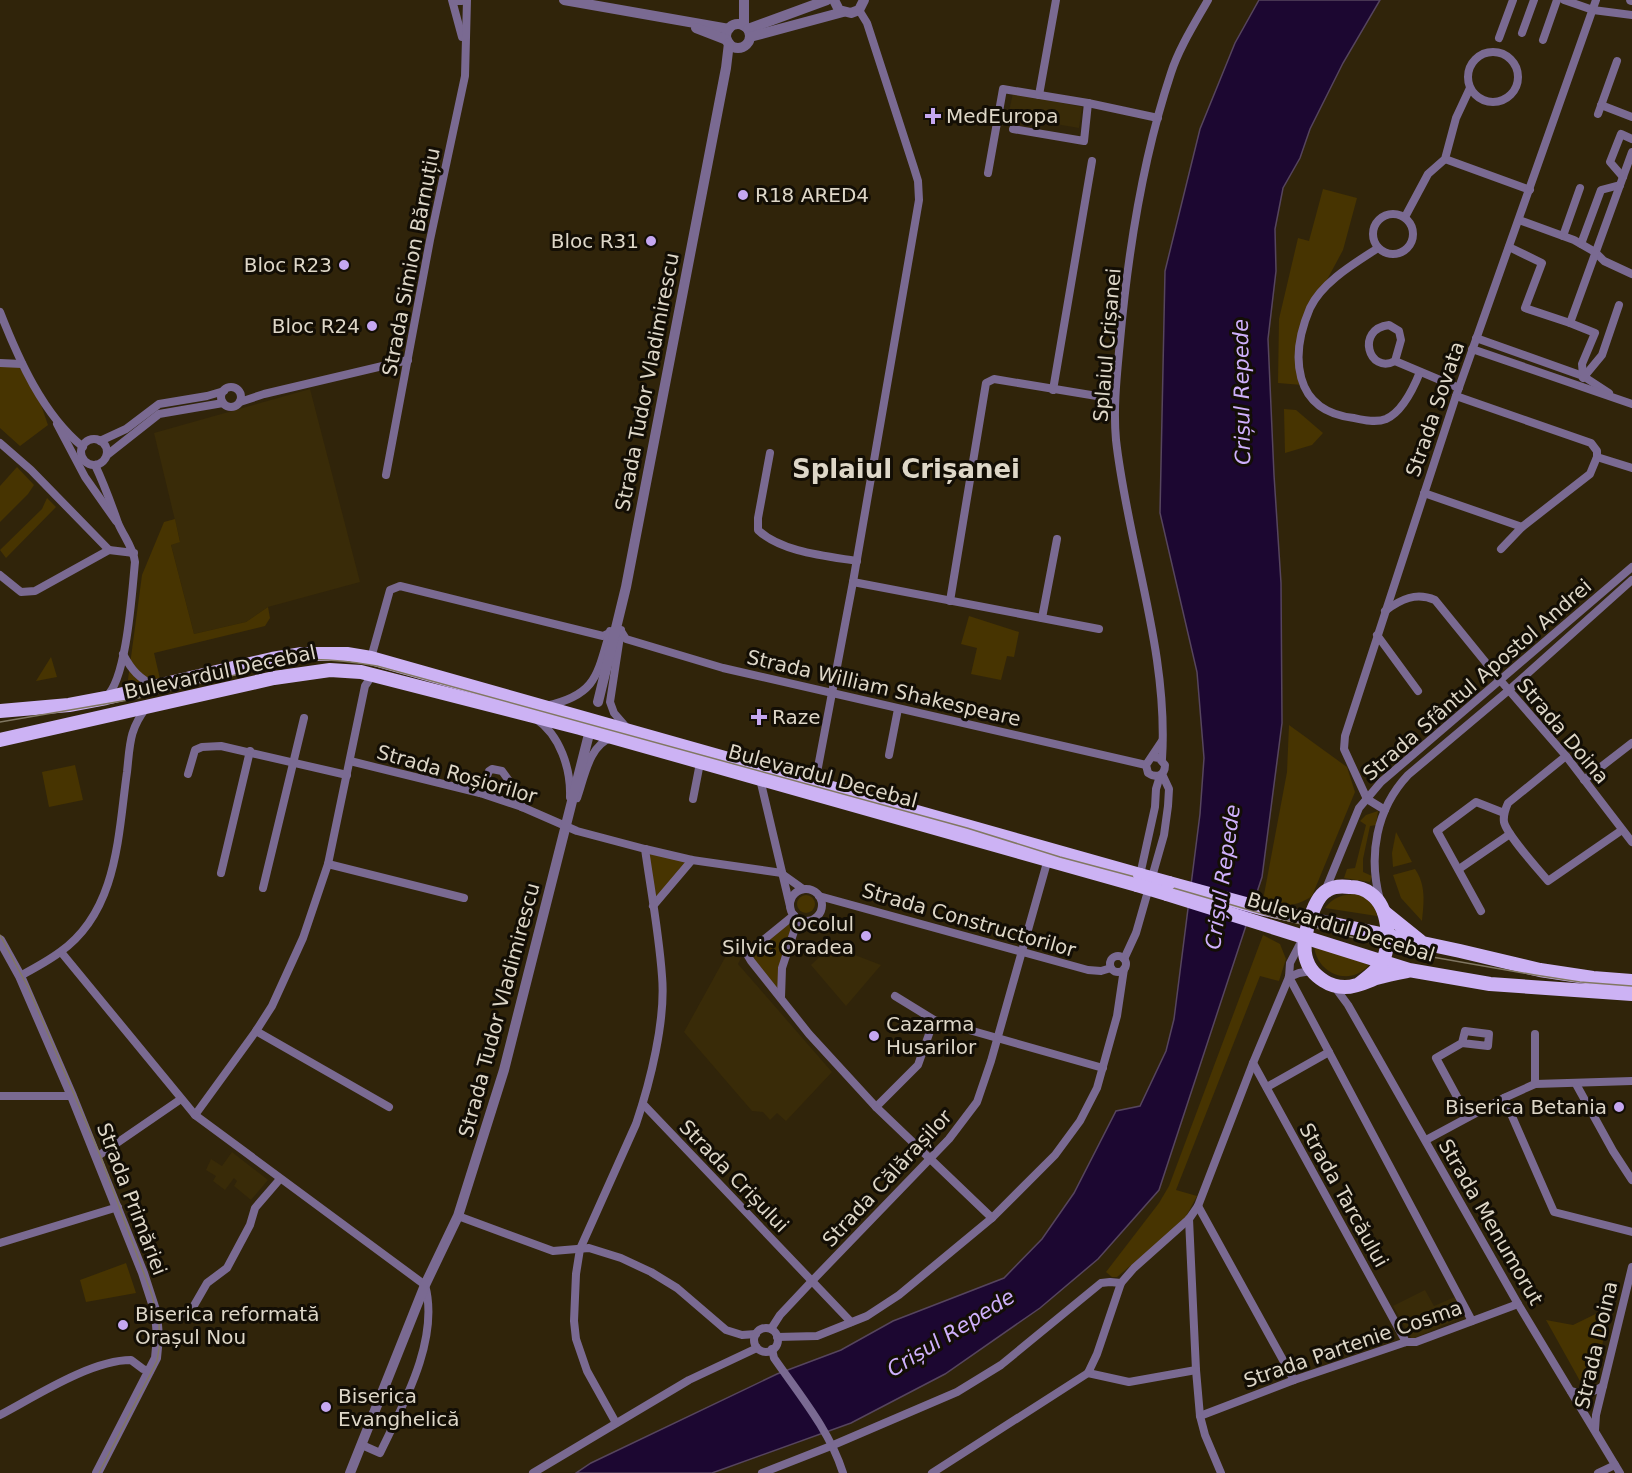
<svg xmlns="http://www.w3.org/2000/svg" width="1632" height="1473" viewBox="0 0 1632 1473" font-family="'DejaVu Sans',sans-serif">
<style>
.built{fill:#392b08}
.green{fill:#473401}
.water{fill:#1c0731;stroke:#56455e;stroke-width:1.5}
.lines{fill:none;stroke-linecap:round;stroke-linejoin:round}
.minor{stroke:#7a6a92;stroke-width:8}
.tertiary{stroke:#7a6a92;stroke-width:10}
.primary{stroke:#ccb2f4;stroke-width:14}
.tram{stroke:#817762;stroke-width:1.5}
.primary-bridge{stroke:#ccb2f4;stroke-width:14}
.poi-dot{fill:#c5a7f1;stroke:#130e05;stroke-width:2}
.labels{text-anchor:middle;stroke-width:6;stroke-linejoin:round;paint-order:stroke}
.poi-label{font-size:20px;fill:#ded7c8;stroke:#130e05;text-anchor:start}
.street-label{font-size:20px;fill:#ded7c8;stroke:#130e05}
.water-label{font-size:21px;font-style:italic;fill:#cfb0fc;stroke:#130e05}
.district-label{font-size:26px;font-weight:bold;fill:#ded7c8;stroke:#130e05}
</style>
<rect width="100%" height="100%" fill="#30240a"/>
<g class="built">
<path d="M1013,93L1082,107L1079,128L1008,116Z"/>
<path d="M310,389L360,582L268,607L246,622L194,634L171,545L180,541L154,433Z"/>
<path d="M834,947L881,965L846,1006L811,965L828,949Z"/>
<path d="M727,954L741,958L738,964L832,1072L786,1121L777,1113L770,1120L763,1112L752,1111L684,1032Z"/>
<path d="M232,1152L268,1180L251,1200L234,1186L237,1181L234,1178L225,1190L213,1181L216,1176L206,1170L211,1159L222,1166Z"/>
<path d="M1425,1290L1434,1306L1457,1296L1467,1315L1412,1339L1393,1306Z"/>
</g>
<g class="green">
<path d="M1323,189L1357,198L1343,250L1321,291L1300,340L1302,385L1278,383L1279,319L1298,238L1309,241Z"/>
<path d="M0,363C8,363 17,364 23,371C34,382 43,410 48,425L20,446L0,428Z"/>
<path d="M1284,409L1296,410L1323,433L1312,445L1285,453Z"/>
<path d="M17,467L34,485L28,494L0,522V486Z"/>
<path d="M47,498L56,507L6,558L0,550L42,509Z"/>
<path d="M175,519L180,542L171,545L194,634L246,622L268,607L270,618L265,626L154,653L160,679L127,687L142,575L164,522Z"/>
<path d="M969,616L1019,632L1014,657L1007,656L1001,680L971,674L977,648L961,644Z"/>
<path d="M51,657L57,677L36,681Z"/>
<path d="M1289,725L1347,767L1355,792L1312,896C1295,908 1282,906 1263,900L1287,772Z"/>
<path d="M75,765L83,800L49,807L42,772Z"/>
<path d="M1378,811L1376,825L1370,826L1363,859V872L1372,876L1370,882L1344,878L1347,869L1355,868L1366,825L1360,821L1366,815Z"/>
<path d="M1396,832L1412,862L1393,867L1392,853Z"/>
<path d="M645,849L692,860L653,906Z"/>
<path d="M1415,869C1426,885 1424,902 1422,921L1401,898L1393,875Z"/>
<path d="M1357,894C1368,898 1375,904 1377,916L1325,908C1333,897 1343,894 1357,894Z"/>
<circle cx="806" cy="904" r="9"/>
<path d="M794,915L781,998L751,961V950Z"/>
<path d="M1263,935L1280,944L1286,959L1279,981L1260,976L1176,1190L1197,1196L1183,1222L1117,1277H1112L1106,1272L1159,1203L1169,1186Z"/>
<path d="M1314,945L1369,965C1349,988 1316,973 1314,945Z"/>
<path d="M126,1263L136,1293L86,1302L80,1280Z"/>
<path d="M1612,1306L1595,1373L1590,1381H1580L1546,1320L1573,1325Z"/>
</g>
<path class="water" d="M1259,0H1380L1343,63L1310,129L1300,158L1283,188L1275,229L1276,271L1268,339L1274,475L1281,583L1282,723L1262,877L1159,1190L1098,1259L1040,1308L945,1374L851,1423L712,1473H576L591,1463L777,1374L841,1350L893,1321L1004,1278L1042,1239L1074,1193L1116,1111L1140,1106L1166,1051L1174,1019L1200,814L1204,758L1197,672L1160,513L1165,271L1200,129L1235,43Z"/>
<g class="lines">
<g class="minor">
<path d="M452,0L462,37"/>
<path d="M1564,0L1593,10L1632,15"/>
<path d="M1522,33L1534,0"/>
<path d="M1499,38L1513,0"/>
<path d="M1543,40L1557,0"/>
<circle cx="1493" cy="77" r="25"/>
<path d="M1039,95L1056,0"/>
<path d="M1601,105L1632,117"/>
<path d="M1598,114L1617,61"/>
<path d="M1013,129L1084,141L1088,103"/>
<path d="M1445,159L1530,190"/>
<path d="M988,173L1003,89L1088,103L1158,118"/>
<path d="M1623,177L1610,162L1621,134L1632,139"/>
<circle cx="1393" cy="234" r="20"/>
<path d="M1405,217L1428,174L1445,159L1456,118L1470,88"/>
<path d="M1519,220L1574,240L1595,252L1604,261L1632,274"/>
<path d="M1563,236L1580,188"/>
<path d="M1581,244L1601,190L1620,185"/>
<path d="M1509,247L1542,263L1525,308L1570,323"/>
<path d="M1378,248C1355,263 1322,282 1310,308C1290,355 1292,411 1354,418C1363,420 1376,423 1386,419C1402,412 1414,387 1420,372"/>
<path d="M0,312C18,358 43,415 83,447"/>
<path d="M1389,325L1399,331L1401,340L1395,361C1369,375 1355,329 1389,325Z"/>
<path d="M1476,338L1583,376L1609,393"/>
<path d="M1472,349L1632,404"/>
<path d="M1395,361L1459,388"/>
<path d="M0,363L22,364"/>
<path d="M1583,376L1582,364L1595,333L1570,323L1632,152"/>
<path d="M1583,378L1602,355L1619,305"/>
<circle cx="231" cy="397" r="10"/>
<path d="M1053,390L1092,161"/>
<path d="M240,402L264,394L408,360"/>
<path d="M57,424L85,477L116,521"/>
<circle cx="94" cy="452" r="13"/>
<path d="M100,441L126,429L159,404L207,396L224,391"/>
<path d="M0,443L31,470L109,550L134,553"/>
<path d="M770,453L758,518V530C781,552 826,556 857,561"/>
<path d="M107,455L159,414L223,403"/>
<path d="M1597,457L1632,468"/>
<path d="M95,465C104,484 111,503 118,523C124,537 133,547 135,562C132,591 127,679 106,697"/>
<path d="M386,475L430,240L465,76L467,0"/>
<path d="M1424,493L1522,527L1590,474L1597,457V451L1591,443L1456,396"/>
<path d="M1501,549L1522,527"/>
<path d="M0,575L21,592L35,591L109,550"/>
<path d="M853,582L1099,629"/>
<path d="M950,601L986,383L994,379L1115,399"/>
<path d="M1385,611C1401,599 1416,592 1435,600L1500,680L1566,756L1632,842"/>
<path d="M1042,618L1057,539"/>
<path d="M621,630L610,702L614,713L627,728"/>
<path d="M621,631L626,639L723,668L1146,765"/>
<path d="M1377,635L1418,691"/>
<path d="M123,654C132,671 139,678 156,687"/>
<path d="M371,658L390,590L400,586L603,636L609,633"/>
<path d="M546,706C596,695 597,676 610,631"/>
<path d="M536,719C560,735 571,769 570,797"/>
<path d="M889,755L898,709"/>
<path d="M1566,756L1508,803C1505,810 1503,815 1504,822C1507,835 1538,869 1548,881L1622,830"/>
<path d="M1153,757L1159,758L1165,765C1165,775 1157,779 1148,773L1146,765L1162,741"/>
<path d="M1162,759C1169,652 1128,547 1116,440C1113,407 1117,374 1120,341C1128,252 1143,157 1171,73C1179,48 1195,23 1208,0"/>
<path d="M350,761L480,793L522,807L577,831L645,849L692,860L782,873"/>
<path d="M188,774L195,750L202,747L221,746L347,775"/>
<path d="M760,779L790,906"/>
<path d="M1584,780L1632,743"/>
<path d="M815,783L853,582L919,200L918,181L914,168L867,23L859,10"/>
<path d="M480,793L489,771L492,769L502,771L512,785L522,807"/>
<path d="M577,798C584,779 589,744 612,738"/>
<path d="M693,799L700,763"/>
<path d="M1385,810L1367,799L1344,749L1345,736L1456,396L1596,0"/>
<path d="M328,864L464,898"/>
<path d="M1459,869L1510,834"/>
<path d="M221,873L250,751"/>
<path d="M782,874L803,889"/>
<path d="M1140,875L1155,807L1156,789L1160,776"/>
<path d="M263,888L304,718"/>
<circle cx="806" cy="905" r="16"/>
<path d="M1325,891L1359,808L1381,782L1632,567"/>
<path d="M819,896L1088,970L1101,971L1111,968"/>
<path d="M1380,900C1368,856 1376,809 1408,775L1509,690L1632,580"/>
<path d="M653,906L692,860"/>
<path d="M1481,911L1437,831L1476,802L1504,813"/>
<path d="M794,915L751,950L748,956L751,961L809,1034L876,1107"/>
<path d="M61,952L195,1115L425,1285C440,1339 403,1405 380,1453L362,1445"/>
<circle cx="1118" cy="964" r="8"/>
<path d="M1124,959L1136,933L1164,835L1168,806L1169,789L1162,774"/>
<path d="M20,976C33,969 48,961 60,952C118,911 118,835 127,772C130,745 129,729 147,707"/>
<path d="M1289,977L1472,1321"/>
<path d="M1289,977L1299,973L1311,971"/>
<path d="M1334,986L1348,1005L1518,1304L1620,1473"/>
<path d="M895,996L934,1020L1103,1068"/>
<path d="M781,997L782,968L798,919"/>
<path d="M934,1020L918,1065L876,1107L992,1218"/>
<path d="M256,1031L389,1107"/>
<path d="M1462,1043L1465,1031L1489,1034L1488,1046L1462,1043L1436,1058L1468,1117"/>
<path d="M1253,1063L1406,1342"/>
<path d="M1535,1084V1034"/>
<path d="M1576,1084L1613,1151L1632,1180"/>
<path d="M1267,1087L1329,1052"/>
<path d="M0,1096H72"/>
<path d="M1504,1098L1554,1212L1632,1232"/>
<path d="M643,1104L851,1322"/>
<path d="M195,1115L256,1031L272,1006L303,938L328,864L365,686L373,674"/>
<path d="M1426,1140L1504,1098L1535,1084L1632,1081"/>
<path d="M98,1156L181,1099"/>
<path d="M1198,1206L1294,1380"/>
<path d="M458,1216L553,1251L589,1248L621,1258L651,1272L677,1288L726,1330L742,1335L756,1334"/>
<path d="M1189,1219L1196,1370L1200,1416L1205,1435L1221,1473"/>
<path d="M0,1243L118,1207"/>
<path d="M156,1313L180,1315L192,1309L207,1283L227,1268L250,1225L255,1208L280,1179"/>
<circle cx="766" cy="1340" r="12"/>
<path d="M771,1329L780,1315L812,1281L949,1139L977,1102L991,1061L1048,859"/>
<path d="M777,1337L817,1336L867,1316L899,1295L992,1218L1055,1155L1080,1121L1097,1088L1117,1016L1124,969"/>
<path d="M772,1349L774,1358C799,1394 830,1431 843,1473"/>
<path d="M1088,1373L1129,1382L1196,1370"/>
<path d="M1571,1391C1583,1395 1593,1393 1603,1386"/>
<path d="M0,1415C36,1396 91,1360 131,1360L143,1369L150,1371"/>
<path d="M1200,1416L1294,1380L1406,1342H1416L1518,1304"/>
<path d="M616,1423L587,1371L576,1339L574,1321L576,1274L580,1249L636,1124C650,1083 666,1020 662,976C659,934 651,891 645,849"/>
<path d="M1595,1430L1596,1415L1632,1267"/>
<path d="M533,1473L689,1380L757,1348"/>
<path d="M762,1473L831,1446L957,1392L1001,1365L1101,1283L1110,1282L1121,1283"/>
<path d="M932,1473L1088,1373L1097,1354L1121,1283L1134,1268L1189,1219L1198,1206L1253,1063L1289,977L1290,963L1302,940"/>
<path d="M1598,1473L1615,1465"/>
</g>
<g class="tertiary">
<path d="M455,0H462"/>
<path d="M564,0L729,29"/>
<path d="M834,0L839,10L851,13L859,10L864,0"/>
<path d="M1631,0H1632"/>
<circle cx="738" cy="36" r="12"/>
<path d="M744,26V0"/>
<path d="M696,28L727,40"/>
<path d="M748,29L827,0"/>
<path d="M750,37L843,12"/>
<path d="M598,702L626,587L726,68L729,43"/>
<path d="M0,940L20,976L72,1096L143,1273L156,1313L158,1337L156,1358L97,1473"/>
<path d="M350,1473L425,1285L458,1216L504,1070L588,738"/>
</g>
<g class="primary">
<path d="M0,711L69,705L106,698L272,659L302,654H347L371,658L1140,875"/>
<path d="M0,740L274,678L330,670L361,672L580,728L1137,885"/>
<path d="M1169,883L1264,909L1460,951L1540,970L1593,978L1632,981"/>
<path d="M1167,894L1409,970L1490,984L1632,994"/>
<path d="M1384,912L1420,941"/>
<path d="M1359,984C1367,978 1377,971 1382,962C1392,943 1389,907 1371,894C1365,889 1358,887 1350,887C1343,886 1334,886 1328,890C1319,894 1314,907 1311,916C1302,940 1299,966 1324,981C1330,985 1337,987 1345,987C1356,987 1366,982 1376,978C1386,975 1396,973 1407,971"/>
</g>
<g class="tram">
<path d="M0,722L134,699L298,660C325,658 350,661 377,666L967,828L1060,857L1139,878L1270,916L1421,955L1535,975L1580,982L1632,986"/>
<path d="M0,935L28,987L100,1155L152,1295L159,1324L160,1343L157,1361L99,1473"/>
</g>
<g class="primary-bridge">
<path d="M1140,875L1169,883"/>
<path d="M1137,885L1167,894"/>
</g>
</g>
<g class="poi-dot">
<path d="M930 107h6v6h6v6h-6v6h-6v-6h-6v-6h6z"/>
<circle cx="743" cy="195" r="6"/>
<circle cx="651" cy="241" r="6"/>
<circle cx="344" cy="265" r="6"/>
<circle cx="372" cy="326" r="6"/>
<path d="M756 708h6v6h6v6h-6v6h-6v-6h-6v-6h6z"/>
<circle cx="866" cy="936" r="6"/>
<circle cx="874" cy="1036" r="6"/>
<circle cx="1619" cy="1107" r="6"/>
<circle cx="123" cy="1325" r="6"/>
<circle cx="326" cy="1407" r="6"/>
</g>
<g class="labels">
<g class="poi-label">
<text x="946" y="123">MedEuropa</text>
<text x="755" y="202">R18 ARED4</text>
<text x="639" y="248" text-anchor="end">Bloc R31</text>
<text x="332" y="272" text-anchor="end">Bloc R23</text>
<text x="360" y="333" text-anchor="end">Bloc R24</text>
<text x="772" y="724">Raze</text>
<text x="854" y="931" text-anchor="end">Ocolul<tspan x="854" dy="23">Silvic Oradea</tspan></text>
<text x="886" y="1031">Cazarma<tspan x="886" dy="23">Husarilor</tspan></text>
<text x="1607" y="1114" text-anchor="end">Biserica Betania</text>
<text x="135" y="1321">Biserica reformată<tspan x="135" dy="23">Orașul Nou</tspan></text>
<text x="338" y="1403">Biserica<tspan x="338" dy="23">Evanghelică</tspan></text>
</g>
<g class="street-label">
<text transform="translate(411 262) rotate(-79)" y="7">Strada Simion Bărnuțiu</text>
<text transform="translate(1107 345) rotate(-85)" y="7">Splaiul Crișanei</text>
<text transform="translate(647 382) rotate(-79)" y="7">Strada Tudor Vladimirescu</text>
<text transform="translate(1435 409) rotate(-71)" y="7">Strada Sovata</text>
<text transform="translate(220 672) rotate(-12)" y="7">Bulevardul Decebal</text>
<text transform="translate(1477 680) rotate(-41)" y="7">Strada Sfântul Apostol Andrei</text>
<text transform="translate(884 688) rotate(13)" y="7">Strada William Shakespeare</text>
<text transform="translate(1563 731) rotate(50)" y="7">Strada Doina</text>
<text transform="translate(457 774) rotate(16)" y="7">Strada Roșiorilor</text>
<text transform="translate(823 776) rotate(15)" y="7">Bulevardul Decebal</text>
<text transform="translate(969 920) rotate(16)" y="7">Strada Constructorilor</text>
<text transform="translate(1341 927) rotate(17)" y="7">Bulevardul Decebal</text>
<text transform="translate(499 1010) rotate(-75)" y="7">Strada Tudor Vladimirescu</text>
<text transform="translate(734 1176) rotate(46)" y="7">Strada Crișului</text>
<text transform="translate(887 1178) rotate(-47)" y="7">Strada Călărașilor</text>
<text transform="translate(1344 1195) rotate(61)" y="7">Strada Tarcăului</text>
<text transform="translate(132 1199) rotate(69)" y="7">Strada Primăriei</text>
<text transform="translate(1491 1222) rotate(60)" y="7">Strada Menumorut</text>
<text transform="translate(1353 1344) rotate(-19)" y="7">Strada Partenie Cosma</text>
<text transform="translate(1596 1345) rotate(-77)" y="7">Strada Doina</text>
</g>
<g class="water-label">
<text transform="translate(1242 392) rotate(-91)" y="7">Crișul Repede</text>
<text transform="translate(1223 877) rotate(-82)" y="7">Crișul Repede</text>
<text transform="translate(951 1333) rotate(-32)" y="7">Crișul Repede</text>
</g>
<g class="district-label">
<text x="906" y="478">Splaiul Crișanei</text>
</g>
</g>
</svg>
